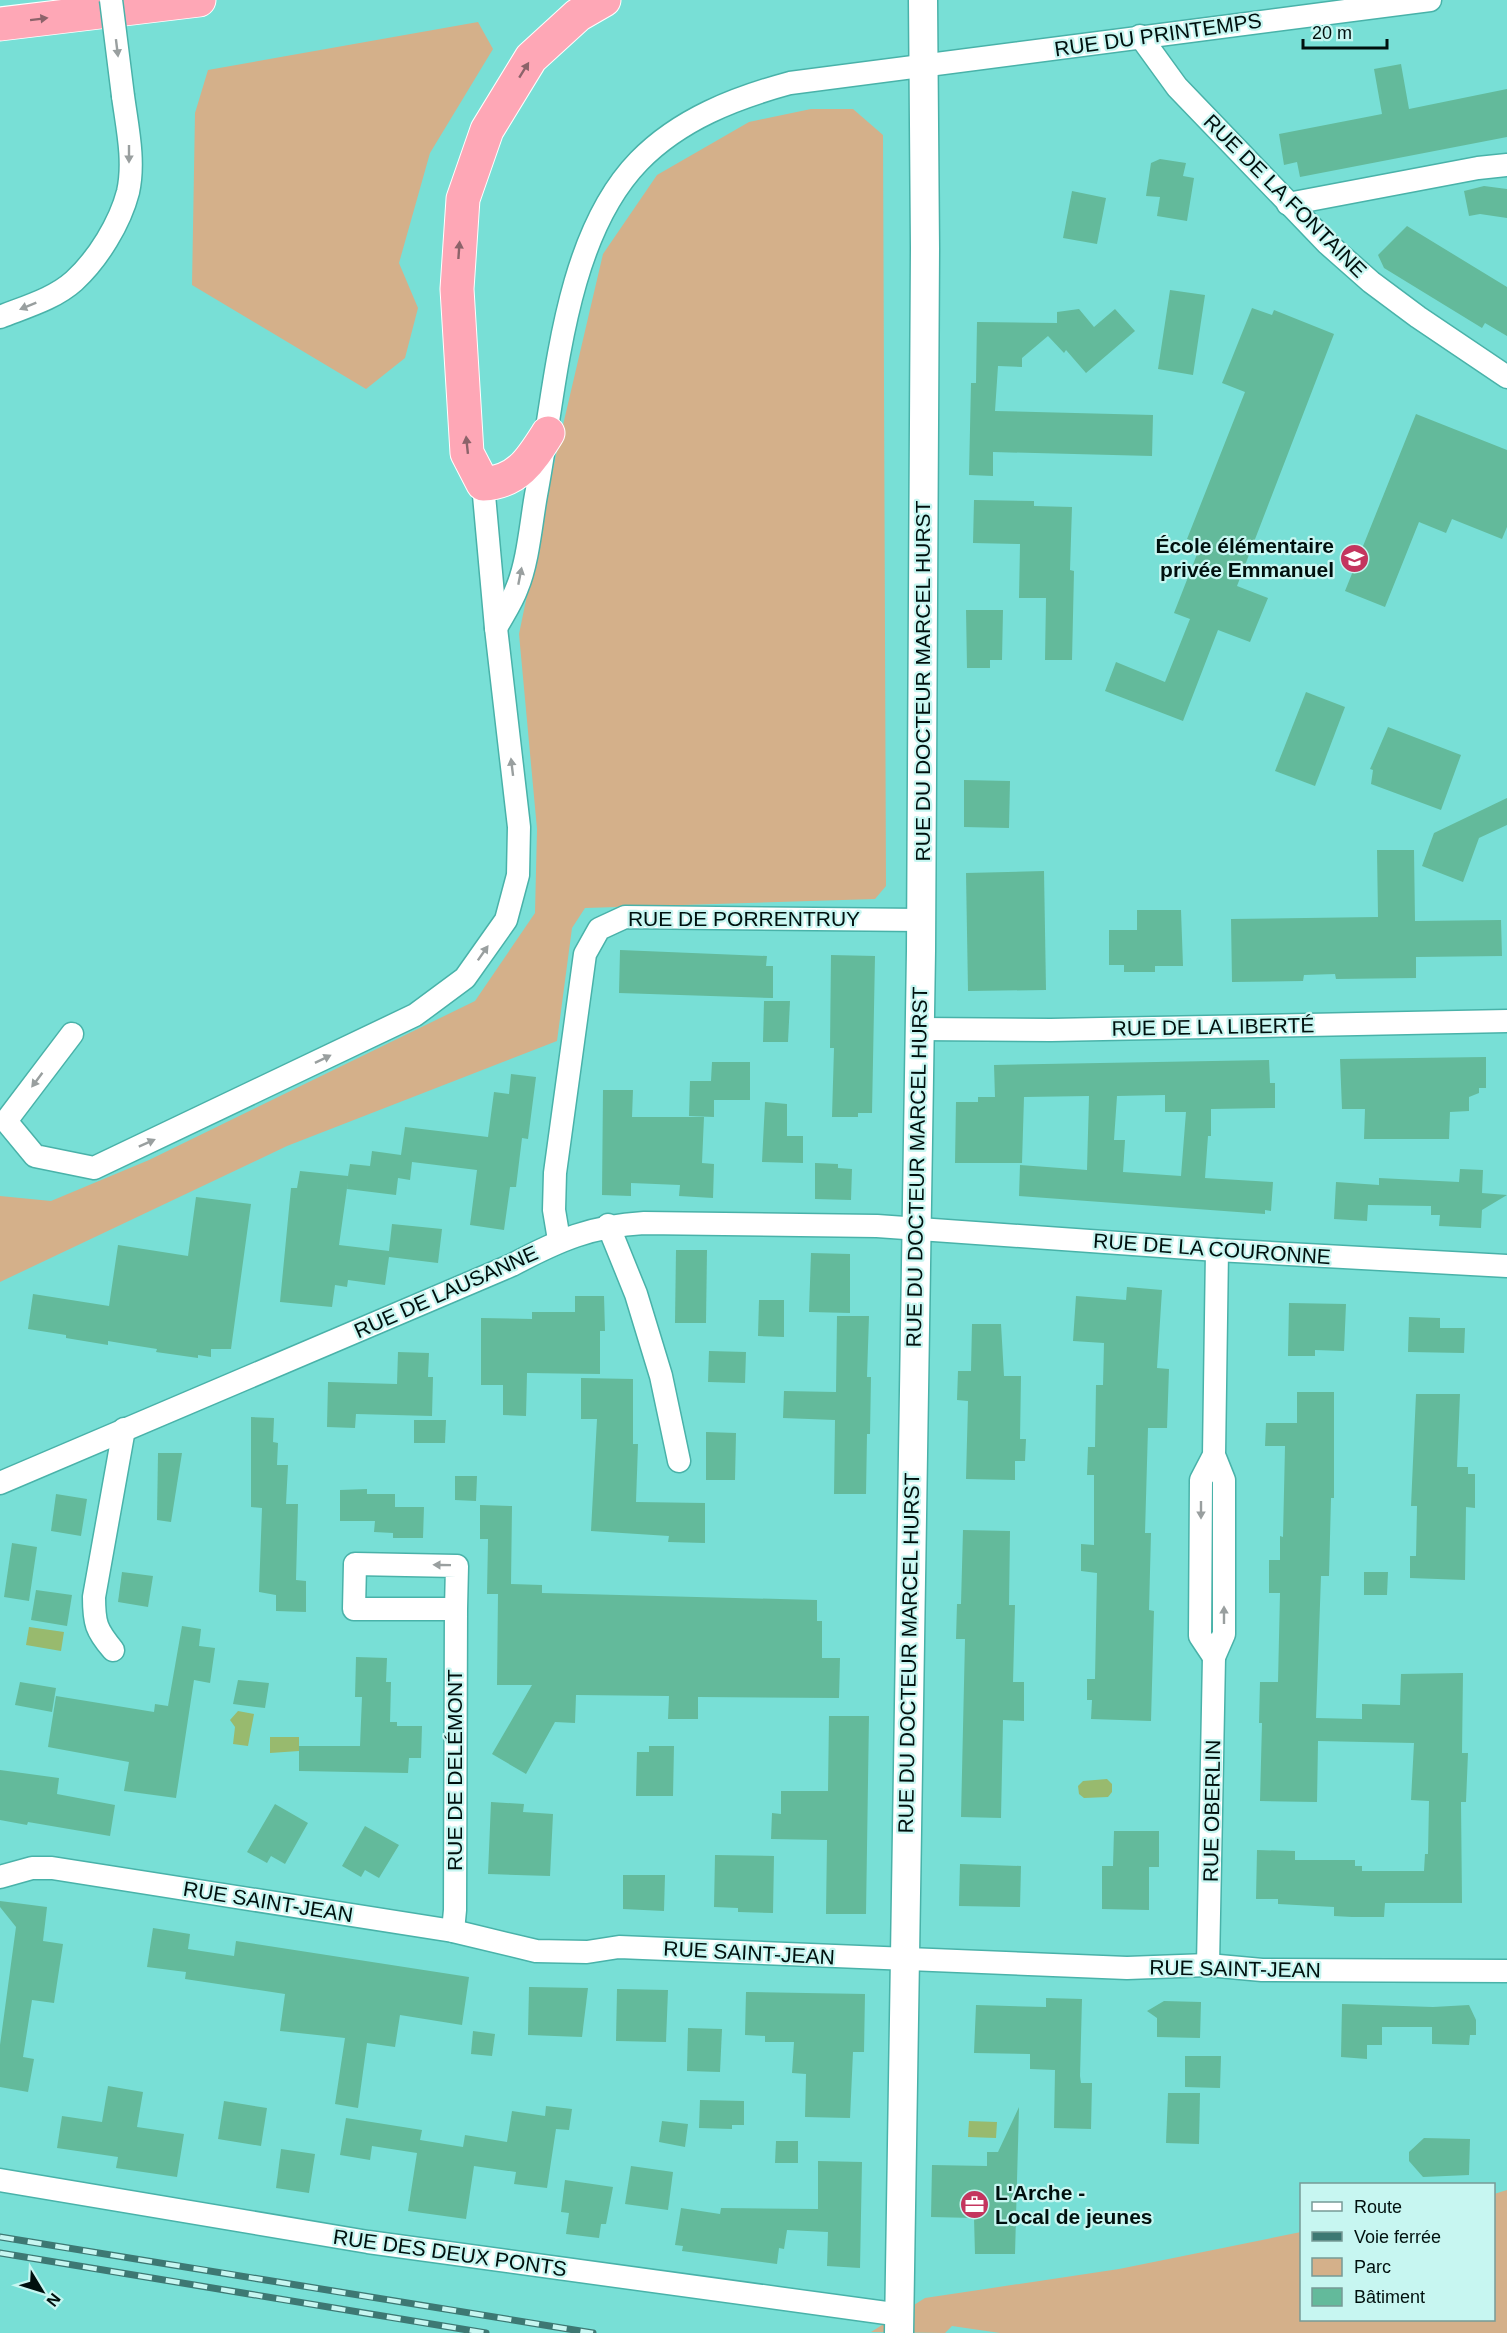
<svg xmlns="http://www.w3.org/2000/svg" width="1507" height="2333" viewBox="0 0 1507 2333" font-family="Helvetica,sans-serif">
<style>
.green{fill:#d4b08a}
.water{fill:#98ba6e}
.building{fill:#63ba9b;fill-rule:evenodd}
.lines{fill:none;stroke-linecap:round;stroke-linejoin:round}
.minor-casing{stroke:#49b2a9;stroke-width:25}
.tertiary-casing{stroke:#49b2a9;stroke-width:31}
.motorway-casing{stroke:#fff;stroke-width:35}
.minor{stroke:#fff;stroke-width:22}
.tertiary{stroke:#fff;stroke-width:28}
.motorway{stroke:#fea7b6;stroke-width:33}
.rail-casing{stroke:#3d7873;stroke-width:7}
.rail{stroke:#c7f6f1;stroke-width:4.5;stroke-dasharray:14;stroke-linecap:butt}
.minor-bridge-casing{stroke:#49b2a9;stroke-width:25;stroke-linecap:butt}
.minor-bridge{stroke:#fff;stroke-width:22}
.oneway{fill:#8c636a}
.oneway2{fill:#999f9f}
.labels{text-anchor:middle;stroke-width:4.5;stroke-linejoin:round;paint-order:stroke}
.street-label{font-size:21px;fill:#00100e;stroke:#c7f6f1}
.poi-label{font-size:21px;font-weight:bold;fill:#00100e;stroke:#c7f6f1;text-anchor:end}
</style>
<rect width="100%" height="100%" fill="#78dfd6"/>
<g class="green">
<path d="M478,22L493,49L430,153L399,263L418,308L405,358L366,389L192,285L195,113L208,70Z"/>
<path d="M811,109H853L883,135L886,886L875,899L585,908L572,928L557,1041L287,1146L0,1282V1196L51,1201L149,1160L475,1001L535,913L537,829L519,634L556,455L603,254L657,175L749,122Z"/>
<path d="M1507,2190V2333H1000L952,2326L945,2333L871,2332L925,2298L1119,2269L1301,2232L1302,2320H1494V2194Z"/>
</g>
<g class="water">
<path d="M29,1627L64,1632L61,1651L26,1645Z"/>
<path d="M238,1711L254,1714L248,1746L233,1744L235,1727L230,1720Z"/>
<path d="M270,1737H299V1751L270,1753Z"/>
<path d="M1107,1779L1112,1784V1792L1108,1797L1084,1798L1079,1794L1078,1786L1083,1781Z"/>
<path d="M969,2121L997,2122L996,2138L968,2137Z"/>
</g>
<g class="building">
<path d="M1401,64L1409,109L1507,89V137L1300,177L1297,162L1284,165L1279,134L1382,114L1374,69Z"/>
<path d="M1160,159L1186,163L1183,176L1194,178L1187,221L1157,216L1160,197L1146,196L1151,163Z"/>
<path d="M1484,186L1507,189V218L1480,214L1469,216L1464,191Z"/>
<path d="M1072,191L1106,198L1097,244L1063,238Z"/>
<path d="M1407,226L1507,287V336L1485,323L1482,328L1384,268L1378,255Z"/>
<path d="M1170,290L1205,295L1193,375L1158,369Z"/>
<path d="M1252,308L1272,315L1274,310L1334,334L1237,586L1268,598L1250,642L1218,630L1183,721L1105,691L1116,662L1165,682L1190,619L1174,613L1201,544L1187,539L1245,392L1222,383Z"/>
<path d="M1079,309L1094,327L1115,309L1135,331L1086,373L1066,350L1064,353L1048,336L1022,358V367L998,366L995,411L1153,415L1152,456L993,452V476L969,475L971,383H976L977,322L1057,323V312Z"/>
<path d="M1416,414L1507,450V527L1502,539L1452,519L1446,533L1419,522L1385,607L1345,591Z"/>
<path d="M974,500L1034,501V506L1072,507L1070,570L1074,571L1072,660H1045L1046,598H1019L1020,544L973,543Z"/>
<path d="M966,610H1003L1002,660H990V668H967Z"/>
<path d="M1306,692L1345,707L1315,786L1275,771Z"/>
<path d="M1388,727L1461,755L1441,810L1371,784L1373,770L1370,769Z"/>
<path d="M964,780L1010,781L1009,828L964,827Z"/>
<path d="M1507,798V825L1479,838L1463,882L1422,866L1434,833Z"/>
<path d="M1377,850H1414L1415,921L1501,920L1502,956L1416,957V978L1336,979L1335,974L1304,975L1303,981L1232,982L1231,919L1378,917Z"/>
<path d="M1044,871L1046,990L968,991L966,873Z"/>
<path d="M1137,910H1181L1183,966H1155V972H1124V965H1109V930H1137Z"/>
<path d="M620,950L767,956L766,966H773V998L619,993Z"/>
<path d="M831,955L875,956L872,1113H858V1117H832L834,1048H830Z"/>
<path d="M764,1001H790L788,1042H763Z"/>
<path d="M1486,1057V1088H1479V1093L1469,1097V1111L1450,1112L1449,1139H1364L1365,1109H1342L1340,1059Z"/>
<path d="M1269,1060L1270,1083H1275V1108L1211,1109V1136H1208L1205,1178L1273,1182L1271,1211L1265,1210V1214L1019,1196L1020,1165L1087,1170L1089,1096L1024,1097L1022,1163H955L956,1102H978V1097H995L994,1065ZM1165,1095V1112H1186L1181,1176L1123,1172L1125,1140H1114L1117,1096Z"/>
<path d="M712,1062H750V1100H714V1117L689,1116L690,1081H711Z"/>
<path d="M511,1074L536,1077L528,1139L522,1138L516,1187H510L504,1230L470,1225L477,1170L412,1162L410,1180L398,1178L396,1195L347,1189L348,1181L339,1245L389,1251L392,1224L442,1229L438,1263L389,1257L385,1285L348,1280L347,1287L335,1285L332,1307L280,1302L291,1188H297L300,1171L348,1176L350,1164L370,1166L372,1151L401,1155L405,1127L488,1137L494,1092L509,1094Z"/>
<path d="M603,1090H633L632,1117H704L702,1163L714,1164L713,1198L679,1196L680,1185L631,1183V1196L602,1195Z"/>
<path d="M765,1102L787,1104V1136H803V1163L762,1162Z"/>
<path d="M815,1163L838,1164V1168L852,1169L851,1200L815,1199Z"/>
<path d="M1460,1169L1483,1170L1482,1193L1507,1195L1482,1210L1481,1228L1439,1226L1440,1215H1431V1206L1368,1205L1367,1221L1334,1219L1336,1182L1379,1185V1178L1459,1182Z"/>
<path d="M196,1197L251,1204L231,1349H211V1357L198,1355V1358L156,1352L157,1349L132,1345L108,1341V1345L66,1338V1335L28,1329L33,1294L109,1306L118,1245L188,1256Z"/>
<path d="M676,1250H707L706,1323H675Z"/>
<path d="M811,1253L850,1254V1313L809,1312Z"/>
<path d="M1127,1287L1162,1290L1157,1368L1169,1369L1167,1428H1148L1145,1533H1151L1149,1610L1154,1611L1151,1721L1091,1719L1092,1700H1087V1679H1095L1097,1573L1081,1571V1544L1094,1545V1475H1087L1088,1447H1095L1096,1385H1103L1104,1343L1073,1341L1076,1296L1126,1300Z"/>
<path d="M575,1296H604L605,1331H600V1374L527,1373L526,1416L503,1415V1385H481V1318L532,1319V1312H575Z"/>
<path d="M759,1300H784V1337L758,1336Z"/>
<path d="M1289,1303L1346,1304L1344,1351L1315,1350V1356H1288Z"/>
<path d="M837,1316H869L867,1377H871L870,1434H867L866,1494H834L835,1420L783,1418L784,1391L836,1392Z"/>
<path d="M1409,1317L1440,1318V1328H1465L1464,1353L1408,1352Z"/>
<path d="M972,1324H1001L1004,1376H1021L1020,1439H1026L1025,1461H1015V1480L966,1479L968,1401L957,1400L958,1371H971Z"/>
<path d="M709,1351L746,1352L745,1383L708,1382Z"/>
<path d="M398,1352L429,1353L428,1377H433L432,1416L356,1414L355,1428L327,1427L328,1382L397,1384Z"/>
<path d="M581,1378L633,1379V1444H638L636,1502L705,1503V1543L668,1542L669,1536L591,1531L597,1419H581Z"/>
<path d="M1297,1392H1334V1498H1331L1329,1576H1321L1316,1718L1362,1719V1704L1400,1705L1401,1674L1463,1673L1462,1753H1468L1466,1802H1461L1462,1903H1385L1384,1917H1352L1334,1916V1907L1278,1904V1899H1256L1257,1850L1295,1851V1860H1355V1866H1362V1871H1424L1425,1854H1428L1429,1801L1411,1800L1414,1743L1318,1741L1317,1802L1260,1801L1262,1723H1259L1260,1682H1278L1280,1593H1269V1560H1280V1536L1283,1537L1285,1446H1265L1266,1423H1297Z"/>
<path d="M1416,1394H1460L1457,1467H1468V1474H1475V1508L1466,1507L1465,1580L1410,1578V1556H1416L1417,1506H1411Z"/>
<path d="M251,1417L274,1418L273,1442L278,1443L277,1465H288L286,1504H298L296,1580L306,1581V1612L276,1611V1595L259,1592L262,1508L251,1507Z"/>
<path d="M414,1420H446L445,1443H414Z"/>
<path d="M706,1432L736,1433L735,1480H706Z"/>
<path d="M158,1453H182L171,1522L157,1520Z"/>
<path d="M455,1476H477L476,1501L455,1500Z"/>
<path d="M367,1489V1494H395V1507H424L423,1538H393V1533L374,1532L375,1521H340V1490Z"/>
<path d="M56,1494L87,1499L81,1536L51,1531Z"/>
<path d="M480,1505L512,1506L511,1584L542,1585V1593L817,1600V1621H822V1658H840L839,1698L698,1697V1719H668L669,1696L576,1695L575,1723L555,1722L526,1774L492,1754L532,1685H497L498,1594H487L488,1539H480Z"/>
<path d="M963,1530L1010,1531L1009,1605H1015L1013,1682H1024V1721L1003,1720L1001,1818L961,1817L965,1639H956L957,1604H961Z"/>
<path d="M12,1543L37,1547L29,1601L4,1597Z"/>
<path d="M122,1572L153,1576L148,1607L118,1602Z"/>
<path d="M1364,1572H1388L1387,1595H1364Z"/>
<path d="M36,1590L72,1595L67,1626L31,1620Z"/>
<path d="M182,1626L201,1629L199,1646L215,1648L210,1683L194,1680L176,1798L124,1791L129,1762L48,1747L56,1696L154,1712L155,1704L168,1706Z"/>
<path d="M356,1657L387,1658L386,1682H391L390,1722H397V1726H422L421,1758H409L408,1773L299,1771V1746H360L362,1697H355Z"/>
<path d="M238,1680L269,1683L265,1708L233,1704Z"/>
<path d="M20,1682L56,1688L52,1712L15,1705Z"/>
<path d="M829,1716H869L866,1914H826L827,1840L771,1839L772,1813L781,1814V1791H828Z"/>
<path d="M649,1746H674L673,1796H636L637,1752H649Z"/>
<path d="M0,1770L59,1778L57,1794L115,1805L110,1836L28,1822L27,1825L0,1820Z"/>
<path d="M491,1802L524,1804L523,1812L553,1814L550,1876L488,1874Z"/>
<path d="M275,1804L308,1823L285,1864L271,1856L267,1863L247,1852Z"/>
<path d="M365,1826L399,1845L379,1878L365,1870L361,1877L342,1866Z"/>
<path d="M1114,1831H1159V1867H1149V1910L1102,1909V1866H1113Z"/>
<path d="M715,1855L774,1856L773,1913L738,1912V1908L714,1907Z"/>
<path d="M960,1864L1021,1866L1020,1907L959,1906Z"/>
<path d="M623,1875H665L664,1911L623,1909Z"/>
<path d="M0,1901L47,1907L43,1941L63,1944L54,2003L32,2000L23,2057L34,2059L28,2092L0,2087V2045L16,1927L0,1907Z"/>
<path d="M153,1928L190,1934L188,1949L234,1956L236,1941L469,1977L462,2025L400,2015L395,2047L367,2043L358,2108L335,2104L345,2038L280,2031L285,1994L185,1979L186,1972L147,1967Z"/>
<path d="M529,1987L588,1988L582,2037L528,2035Z"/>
<path d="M617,1989L668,1990L666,2042L616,2041Z"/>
<path d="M746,1992L865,1994L864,2052H853L850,2118L805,2117L806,2074L792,2073L794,2042H765V2036L745,2035Z"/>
<path d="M1046,1998L1082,1999L1080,2076L1081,2083H1092L1091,2129L1054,2128L1055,2070L1030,2069V2054L974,2053L976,2005L1046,2007Z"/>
<path d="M1164,2001L1201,2002L1200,2038L1157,2037V2018L1147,2011Z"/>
<path d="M1342,2004L1433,2007L1469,2005L1476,2020V2035H1470L1469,2045L1432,2044V2027H1382V2045H1367V2059L1341,2057Z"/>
<path d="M688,2028L722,2029L720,2072L687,2071Z"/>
<path d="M473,2031L495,2034L492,2056L471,2054Z"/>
<path d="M1185,2056H1221L1220,2088L1185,2087Z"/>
<path d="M108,2086L143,2092L137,2127L184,2134L177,2177L116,2168L118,2157L57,2148L62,2116L102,2122Z"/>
<path d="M1168,2093H1200L1199,2144L1166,2143Z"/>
<path d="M700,2100L744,2101V2125H732V2129L699,2128Z"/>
<path d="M224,2101L267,2108L261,2146L218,2139Z"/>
<path d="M546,2106L572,2109L569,2130L556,2129L547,2188L514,2184L516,2172L474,2166L466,2219L408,2211L417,2153L372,2146L370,2160L340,2155L346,2118L422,2130L420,2140L463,2147L465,2135L507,2142L512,2111L545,2116Z"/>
<path d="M1019,2107L1015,2254H975L974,2218L931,2217L932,2165L987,2166V2152H998Z"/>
<path d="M662,2121L688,2124L685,2147L659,2142Z"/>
<path d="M1424,2138L1470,2139L1469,2175L1423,2177L1409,2161V2152Z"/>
<path d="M776,2141H798V2163H775Z"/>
<path d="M281,2149L315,2154L309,2193L276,2188Z"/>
<path d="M818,2161L862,2162L860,2268L827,2266L828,2232L787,2230L784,2249L779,2248L777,2264L682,2251L683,2246L675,2245L681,2208L720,2214L721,2208L818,2209Z"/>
<path d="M631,2166L673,2172L668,2210L625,2204Z"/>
<path d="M565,2180L613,2187L606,2224H601L599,2238L566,2234L569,2213L561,2212Z"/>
</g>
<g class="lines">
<defs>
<g id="minor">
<path d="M1140,36L1177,87L1328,244L1371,282L1418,317L1507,377"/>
<path d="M1288,204L1478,168L1507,165"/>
<path d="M0,317C25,307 54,299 74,281C98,259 120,223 128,192C135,161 127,126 123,96"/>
<path d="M496,628C503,615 512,602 517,588C528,562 531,523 536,495C556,391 562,240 639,161C680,119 735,98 790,83L1430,0"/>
<path d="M920,1029L1051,1030L1507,1021"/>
<path d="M72,1034L6,1121L35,1156L94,1168L415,1015L465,978L506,920L518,875L519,827L496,628L483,484"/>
<path d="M608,1225L636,1294L661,1376L679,1461"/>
<path d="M559,1240L554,1210L555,1173L585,954L599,929L625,917L921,920"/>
<path d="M1214,1455L1201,1480L1200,1636L1214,1657L1224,1634V1480L1214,1455L1217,1250"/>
<path d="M0,1483L512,1265C559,1240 591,1226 644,1223L877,1226L1217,1250L1507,1266"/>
<path d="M113,1650C96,1630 94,1623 94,1597L124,1429"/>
<path d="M0,1877L32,1868H52L453,1931L536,1951L587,1952L619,1947L1127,1968L1208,1965L1262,1970L1507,1971"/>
<path d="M453,1931L455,1910L456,1609L457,1566L355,1564L354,1609H456"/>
<path d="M1208,1965L1214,1657"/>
<path d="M0,2180L368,2242L901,2315"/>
</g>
<path id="tertiary" d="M899,2333L921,951L925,248L923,0"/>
<g id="motorway">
<path d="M0,24L199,0"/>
<path d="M548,433C531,460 518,482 483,484L467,453L457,289L463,199L487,130L531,58L578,15L604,0"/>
</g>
</defs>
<use href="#minor" class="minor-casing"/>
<use href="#tertiary" class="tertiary-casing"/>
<use href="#motorway" class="motorway-casing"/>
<use href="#minor" class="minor"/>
<use href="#tertiary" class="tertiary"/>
<use href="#motorway" class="motorway"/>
<defs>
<g id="rail">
<path d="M0,2237L593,2333"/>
<path d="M0,2253L486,2333"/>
</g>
</defs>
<use href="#rail" class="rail-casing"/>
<use href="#rail" class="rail"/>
<defs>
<path id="minor-bridge" d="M111,0L123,96"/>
</defs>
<use href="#minor-bridge" class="minor-bridge-casing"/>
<use href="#minor-bridge" class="minor-bridge"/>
</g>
<defs><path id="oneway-solid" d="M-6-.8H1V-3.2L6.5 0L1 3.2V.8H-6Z" transform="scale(1.5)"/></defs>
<g class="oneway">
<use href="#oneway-solid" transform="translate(39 19) rotate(-7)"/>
<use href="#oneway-solid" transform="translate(524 70) rotate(-58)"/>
<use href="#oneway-solid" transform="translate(459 250) rotate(-86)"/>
<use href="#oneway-solid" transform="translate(467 445) rotate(-96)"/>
</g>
<g class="oneway2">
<use href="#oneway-solid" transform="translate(117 48) rotate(83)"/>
<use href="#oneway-solid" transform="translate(129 154) rotate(90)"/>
<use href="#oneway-solid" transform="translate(28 306) rotate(158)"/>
<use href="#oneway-solid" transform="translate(520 576) rotate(-79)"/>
<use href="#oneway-solid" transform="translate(512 767) rotate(-97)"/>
<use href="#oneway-solid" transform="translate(483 953) rotate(-55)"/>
<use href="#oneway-solid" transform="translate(323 1059) rotate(-26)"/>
<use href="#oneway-solid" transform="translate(37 1080) rotate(127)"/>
<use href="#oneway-solid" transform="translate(147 1143) rotate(-24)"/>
<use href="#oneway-solid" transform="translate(1201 1510) rotate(90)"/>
<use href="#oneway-solid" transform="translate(442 1565) rotate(-179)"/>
<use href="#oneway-solid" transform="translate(1224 1615) rotate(-90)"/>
</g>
<defs>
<symbol id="school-disc" viewBox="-11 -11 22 22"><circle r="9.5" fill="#c4355e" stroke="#c7f6f1"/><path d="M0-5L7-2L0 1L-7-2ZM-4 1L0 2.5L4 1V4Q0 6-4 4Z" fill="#fff"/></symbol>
<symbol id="office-disc" viewBox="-11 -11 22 22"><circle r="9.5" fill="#c4355e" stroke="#c7f6f1"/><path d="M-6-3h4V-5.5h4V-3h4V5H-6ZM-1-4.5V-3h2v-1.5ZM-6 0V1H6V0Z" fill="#fff"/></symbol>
</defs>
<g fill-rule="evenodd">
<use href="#school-disc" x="1338" y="542" width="33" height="33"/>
<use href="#office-disc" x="958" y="2188" width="33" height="33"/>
</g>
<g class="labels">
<g class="street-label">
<text transform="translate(1158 35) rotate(-8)" y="7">RUE DU PRINTEMPS</text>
<text transform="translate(1285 196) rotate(45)" y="7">RUE DE LA FONTAINE</text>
<text transform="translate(923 681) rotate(-90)" y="7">RUE DU DOCTEUR MARCEL HURST</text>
<text x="744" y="926">RUE DE PORRENTRUY</text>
<text transform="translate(1213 1027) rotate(-1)" y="7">RUE DE LA LIBERTÉ</text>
<text transform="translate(917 1167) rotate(-89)" y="7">RUE DU DOCTEUR MARCEL HURST</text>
<text transform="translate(1212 1249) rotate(4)" y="7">RUE DE LA COURONNE</text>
<text transform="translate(446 1292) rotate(-24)" y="7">RUE DE LAUSANNE</text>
<text transform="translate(909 1653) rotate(-89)" y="7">RUE DU DOCTEUR MARCEL HURST</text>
<text transform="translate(455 1770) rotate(-90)" y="7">RUE DE DELÉMONT</text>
<text transform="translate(1212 1811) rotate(-89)" y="7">RUE OBERLIN</text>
<text transform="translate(268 1902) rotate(9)" y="7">RUE SAINT-JEAN</text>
<text transform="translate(749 1953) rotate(3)" y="7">RUE SAINT-JEAN</text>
<text transform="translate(1235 1969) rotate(1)" y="7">RUE SAINT-JEAN</text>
<text transform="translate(450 2253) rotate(8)" y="7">RUE DES DEUX PONTS</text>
</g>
<g class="poi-label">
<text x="1334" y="553">École élémentaire<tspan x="1334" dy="24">privée Emmanuel</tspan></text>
<text x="995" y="2200" text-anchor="start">L'Arche -<tspan x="995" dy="24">Local de jeunes</tspan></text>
</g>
</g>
<rect x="1300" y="2183" width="195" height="138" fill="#c7f6f1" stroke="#779a96" stroke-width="1.5"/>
<rect x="1312" y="2202" width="30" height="9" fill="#ffffff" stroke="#779a96" stroke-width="1.5"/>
<text x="1354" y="2213" font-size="18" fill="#00100e">Route</text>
<rect x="1312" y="2232" width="30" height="9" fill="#3d7873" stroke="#779a96" stroke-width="1.5"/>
<text x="1354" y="2243" font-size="18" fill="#00100e">Voie ferrée</text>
<rect x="1312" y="2258" width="30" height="18" fill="#d4b08a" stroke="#779a96" stroke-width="1.5"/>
<text x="1354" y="2273" font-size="18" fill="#00100e">Parc</text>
<rect x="1312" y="2288" width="30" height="18" fill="#63ba9b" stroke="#779a96" stroke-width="1.5"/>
<text x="1354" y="2303" font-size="18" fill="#00100e">Bâtiment</text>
<g transform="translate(42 2291) rotate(128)" stroke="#c7f6f1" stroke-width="4.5" paint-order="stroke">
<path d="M0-4.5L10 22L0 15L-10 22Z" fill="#00100e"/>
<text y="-9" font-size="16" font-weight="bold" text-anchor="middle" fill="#00100e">N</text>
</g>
<path d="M1303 39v9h84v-9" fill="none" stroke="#00100e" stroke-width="3"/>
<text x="1312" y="39" font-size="18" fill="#00100e" stroke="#c7f6f1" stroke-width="4.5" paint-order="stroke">20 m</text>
</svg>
